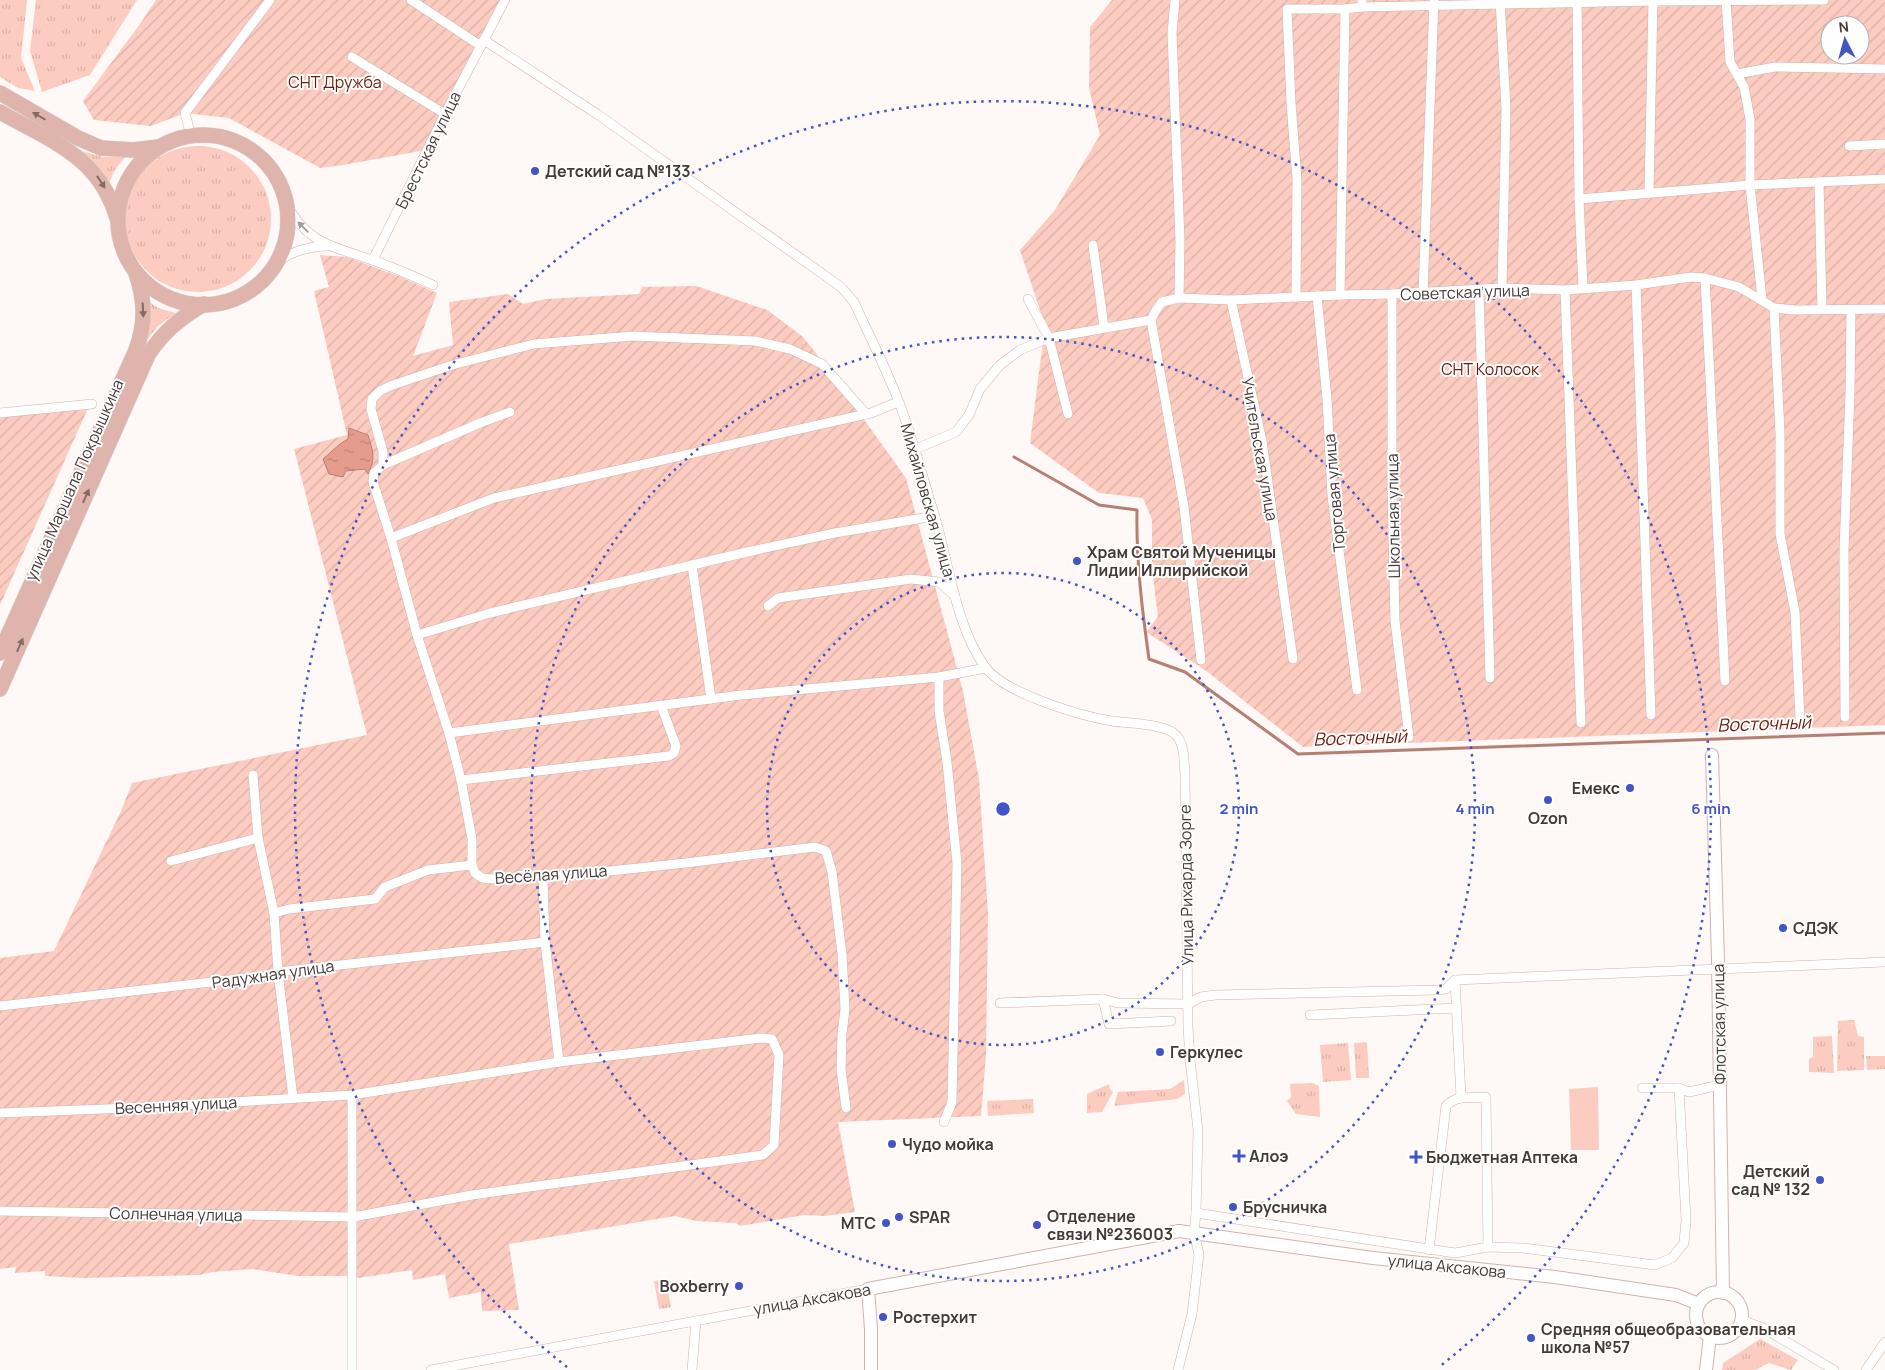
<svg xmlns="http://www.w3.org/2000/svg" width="1885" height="1370" viewBox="0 0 1885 1370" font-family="Manrope,sans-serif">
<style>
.grass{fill:url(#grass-tufts)}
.garden{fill:url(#garden-furrows);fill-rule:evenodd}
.pitch{fill:#fdccc1}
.water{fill:url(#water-ripples);stroke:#b57f72}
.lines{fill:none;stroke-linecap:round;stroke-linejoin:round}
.stream{stroke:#b57f72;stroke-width:3}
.street-casing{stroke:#d1b3ad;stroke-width:10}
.secondary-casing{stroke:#d1b3ad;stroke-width:14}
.primary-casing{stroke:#d6d4d3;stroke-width:16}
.street{stroke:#fff;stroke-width:9}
.secondary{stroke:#fff;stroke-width:12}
.primary{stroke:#dfb4ac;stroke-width:15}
.oneway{fill:#836b66}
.oneway2{fill:#a29c9b}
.ring{fill:none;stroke:#4155c8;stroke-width:2.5;stroke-dasharray:2.5 5}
.poi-dot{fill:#4155c8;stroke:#fff;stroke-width:2}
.labels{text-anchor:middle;stroke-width:4;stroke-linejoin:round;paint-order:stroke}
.park-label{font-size:16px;fill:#6f1a0b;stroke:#fff}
.street-label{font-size:16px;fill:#463a37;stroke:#fff}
.poi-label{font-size:16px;font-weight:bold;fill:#463a37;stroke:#fff;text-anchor:start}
.water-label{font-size:18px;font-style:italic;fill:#711c0d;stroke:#fff}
.centre{fill:#4155c8;stroke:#fff;stroke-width:2.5}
.ring-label{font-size:15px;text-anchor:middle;font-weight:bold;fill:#4155c8;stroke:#fff;stroke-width:4;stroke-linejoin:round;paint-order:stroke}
</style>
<defs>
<pattern id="grass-tufts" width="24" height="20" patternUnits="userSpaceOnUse" patternTransform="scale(1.25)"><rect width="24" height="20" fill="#fdccc1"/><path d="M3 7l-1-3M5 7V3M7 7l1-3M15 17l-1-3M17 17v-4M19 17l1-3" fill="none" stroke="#dab0a6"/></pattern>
<pattern id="garden-furrows" width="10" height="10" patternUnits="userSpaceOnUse" patternTransform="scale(1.25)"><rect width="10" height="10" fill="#fdccc1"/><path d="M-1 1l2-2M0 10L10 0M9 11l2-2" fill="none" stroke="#dab0a6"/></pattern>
<pattern id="water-ripples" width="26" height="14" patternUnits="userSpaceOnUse" patternTransform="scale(1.25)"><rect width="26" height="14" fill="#e59c8c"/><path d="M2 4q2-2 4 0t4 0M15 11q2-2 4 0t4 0" fill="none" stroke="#bb8073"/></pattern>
</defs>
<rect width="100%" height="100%" fill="#fef8f7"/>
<g class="grass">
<path d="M0,0H27L21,58L35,91L18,88L0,77Z"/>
<path d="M36,0H137L90,75L42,92L30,51Z"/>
<circle cx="198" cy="219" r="73"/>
<path d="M82,151L103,157H125L114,171L107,188L80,155Z"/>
<path d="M144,298L158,308L176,313L158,326L144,344Z"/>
<path d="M1854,1020L1858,1036L1864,1037V1070L1837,1071L1838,1021Z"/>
<path d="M1832,1036L1834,1073L1809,1072V1059L1813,1057V1037Z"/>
<path d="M1367,1042L1369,1078H1356L1354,1043Z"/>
<path d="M1348,1043L1351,1080L1323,1082L1320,1045Z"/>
<path d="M1866,1056H1885V1069L1867,1070Z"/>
<path d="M1184,1080L1185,1094L1177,1099L1114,1106L1118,1092L1170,1089Z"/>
<path d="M1312,1083L1319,1086L1320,1117L1296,1114L1287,1101L1291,1097L1290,1084Z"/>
<path d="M1109,1084L1110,1089L1113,1092L1102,1112L1087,1113V1094Z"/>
<path d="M1033,1099L1034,1113L988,1116L987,1101Z"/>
<path d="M666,1279L671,1307L659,1309L654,1281Z"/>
<path d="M1760,1339L1798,1360L1791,1370L1769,1363L1755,1370H1722L1723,1363Z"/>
</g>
<g class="garden">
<path d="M156,0H510L426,150L343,165L320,168L229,118L185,113L151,126L94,120L83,101L140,24Z"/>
<path d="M1112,0H1885V725L1303,747L1205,670L1146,632L1158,617L1152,569V520L1143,498L1099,493L1030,443L1045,325L1020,250L1055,210L1100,135L1089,88L1090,27ZM1830,25H1860V55H1830Z"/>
<path d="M320,255L347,257L401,277L437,293L413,356L453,345L449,302L508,294L523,304L546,299L639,294L642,287L696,286L767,310L802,336L816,353L827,375L860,414L906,478L963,691L979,779L988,913L986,1055L981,1116L838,1122L855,1212L824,1216L804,1215L740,1226L736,1223L696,1221L675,1216L509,1244L519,1310L482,1311L481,1292L449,1298L445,1274L413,1280L412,1270L359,1278L344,1276H298L252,1269L212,1272L199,1275L83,1278L45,1276V1271L15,1273L16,1267L0,1269V958L54,951L121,811L132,783L367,735L294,449L347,435L314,291L329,287Z"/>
<path d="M89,406L0,605V413Z"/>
</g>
<path class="pitch" d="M1598,1087L1599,1150H1571L1569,1089Z"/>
<path class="water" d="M349,428L368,435C373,452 376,458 368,474L365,469L346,471L343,477L329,474L323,459L340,444L348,439Z"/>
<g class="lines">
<path class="stream" d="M1014,457L1099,505L1137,510C1136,560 1142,609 1149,659L1185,672L1298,754L1885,733"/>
<defs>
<g id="street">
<path d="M411,0L481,46"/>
<path d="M1175,0L1172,33L1180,241L1179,298"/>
<path d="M1362,0V7L1653,1L1824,0"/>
<path d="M1500,0L1506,109L1502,288"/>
<path d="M1577,0L1579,199L1583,288"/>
<path d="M1726,0L1730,62L1744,87L1750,119V185L1762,299"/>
<path d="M484,40L597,114L841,287L854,302C871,340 891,377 904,416C915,448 924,481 934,514C949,562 955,625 985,667C1004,693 1080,716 1112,721C1129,724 1165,723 1177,736C1185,746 1184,764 1185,776L1188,1027L1190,1060L1198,1130L1196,1213L1194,1233L1199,1254L1192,1314L1178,1370"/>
<path d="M352,57L445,114"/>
<path d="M1737,74L1775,67L1885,69"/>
<path d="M191,136L185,113L270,0"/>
<path d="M1849,146L1885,144"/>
<path d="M1819,182L1822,309"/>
<path d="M1649,193L1653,0"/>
<path d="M1579,199L1750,185L1885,179"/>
<path d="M286,203C307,244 332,246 372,260C393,267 413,276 433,285"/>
<path d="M1093,245L1104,327"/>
<path d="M373,260L445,114L505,0"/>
<path d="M275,264C291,251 307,247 327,246"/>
<path d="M1705,278L1725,681"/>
<path d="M1636,285L1651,715"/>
<path d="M1479,290L1490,678"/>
<path d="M1565,290L1581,723"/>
<path d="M1423,293L1434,0"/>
<path d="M1392,294V488L1395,621L1409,737"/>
<path d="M1340,295L1345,9L1362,7"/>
<path d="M1317,296L1327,399L1332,496L1357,690"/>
<path d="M1296,297L1297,180L1291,103L1287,9H1345"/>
<path d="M1028,299L1049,338L1068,414"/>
<path d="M1231,300L1262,441L1293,659"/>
<path d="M1774,308L1780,433V534L1795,612L1800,719"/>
<path d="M1151,320L1184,507L1201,660"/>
<path d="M0,413L92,404"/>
<path d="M913,450L956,432L969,415L980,389L1000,365L1020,350L1049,338L1151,320L1156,310L1162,302L1179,298L1231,300L1340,295L1392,294L1502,288L1565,290L1636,285L1691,277L1705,278L1739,287L1774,308L1795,310L1885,309"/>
<path d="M383,465L480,423L510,412"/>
<path d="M391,538L494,498L871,413L898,402"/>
<path d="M692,565L711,699"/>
<path d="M768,606L778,598L911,579L939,582L955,596"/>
<path d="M417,635L490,613L747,552L835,533L935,516"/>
<path d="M939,677V711L947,762L957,863L952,1102L944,1122"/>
<path d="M1845,717L1844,550L1850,392L1851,310"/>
<path d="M449,733L741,695L939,677L986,668"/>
<path d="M253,775L258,838L274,913L278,972L293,1098"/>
<path d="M461,780L669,756L674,753L676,746L661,705"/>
<path d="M171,861L258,838"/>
<path d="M543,878L545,942L559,1062"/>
<path d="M274,913L289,909L375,899L385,887L428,870L472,865"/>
<path d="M1455,980L1461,1097"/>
<path d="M1103,999L1109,1024L1171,1021"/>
<path d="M1000,1003L1103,999L1118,1003L1188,1004L1201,997L1215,995L1437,990L1446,989L1455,980L1885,962"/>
<path d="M0,1006L265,976L278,972L545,942"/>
<path d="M1310,1015L1456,1008"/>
<path d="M1679,1088L1689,1092L1720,1085"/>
<path d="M352,1095V1370"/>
<path d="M846,1108L841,1069L842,1034L845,1009L842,954L832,872L826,851L815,847L686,863L543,878L524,875L503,880L482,878L475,873L472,865V839L461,780L449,733L417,635L391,538L373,482L374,473L383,465V452L371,409L372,399L380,391L390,386L452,365L534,344L633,336L755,341L790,349L822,364L866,414"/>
<path d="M0,1113L130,1108L352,1095L559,1062L761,1038L772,1039L779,1055L774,1145L763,1155L472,1195L353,1217L0,1211"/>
<path d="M1196,1213L1455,1253L1488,1247L1523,1248L1655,1265L1672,1258L1684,1243L1686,1220L1679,1088H1642"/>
<path d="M1429,1250L1446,1106C1457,1094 1471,1099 1486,1097L1488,1247"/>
<path d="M1742,1320L1765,1329L1834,1370"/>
<path d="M431,1370L868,1289"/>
<path d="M692,1370L696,1321"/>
<path d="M1866,1370L1885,1342"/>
</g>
<g id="secondary">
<path d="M1712,755L1718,960L1723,1293"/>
<circle cx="1719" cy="1315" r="23"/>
<path d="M871,1370V1329L868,1289L1179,1231L1373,1258L1555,1277L1676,1295L1699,1304"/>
<path d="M1706,1370L1710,1336"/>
</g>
<g id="primary">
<path d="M0,93L78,138L101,148L133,150L159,147"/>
<path d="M0,112C51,141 99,156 117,218"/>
<circle cx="203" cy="220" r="85"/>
<path d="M0,653L136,350C146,322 145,301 136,273"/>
<path d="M0,689L148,355C163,332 180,318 204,304"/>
</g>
</defs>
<use href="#street" class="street-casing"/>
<use href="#secondary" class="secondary-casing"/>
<use href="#primary" class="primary-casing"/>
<use href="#street" class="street"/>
<use href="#secondary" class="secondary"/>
<use href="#primary" class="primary"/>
</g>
<defs><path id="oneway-solid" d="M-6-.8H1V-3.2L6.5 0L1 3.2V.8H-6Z" transform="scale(1.25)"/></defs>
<g class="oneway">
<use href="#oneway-solid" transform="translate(39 116) rotate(-150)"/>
<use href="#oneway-solid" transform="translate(101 182) rotate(57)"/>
<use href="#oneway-solid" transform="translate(143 310) rotate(87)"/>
<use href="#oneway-solid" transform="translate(86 496) rotate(-66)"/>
<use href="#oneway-solid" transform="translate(20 645) rotate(-66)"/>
</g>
<use class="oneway2" href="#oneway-solid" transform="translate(303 227) rotate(-134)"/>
<g class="ring">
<circle cx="1003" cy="809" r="236"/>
<circle cx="1003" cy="809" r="472"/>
<path d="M567 1367A708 708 0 1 1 1439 1367"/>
</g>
<g class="poi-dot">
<circle cx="535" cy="171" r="5"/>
<circle cx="1077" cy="561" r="5"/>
<circle cx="1630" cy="788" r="5"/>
<circle cx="1548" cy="800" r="5"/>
<circle cx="1783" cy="928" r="5"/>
<circle cx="1160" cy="1052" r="5"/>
<circle cx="892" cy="1144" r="5"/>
<path d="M1236.5 1148.5h5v5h5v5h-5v5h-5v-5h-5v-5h5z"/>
<path d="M1413.5 1149.5h5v5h5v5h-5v5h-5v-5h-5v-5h5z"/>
<circle cx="1820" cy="1180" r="5"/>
<circle cx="1233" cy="1207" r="5"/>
<circle cx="899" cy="1217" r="5"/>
<circle cx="886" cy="1223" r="5"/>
<circle cx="1037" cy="1225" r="5"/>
<circle cx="739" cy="1286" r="5"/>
<circle cx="883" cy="1317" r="5"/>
<circle cx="1531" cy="1338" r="5"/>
</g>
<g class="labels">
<g class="park-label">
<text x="335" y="88">СНТ Дружба</text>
<text x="1490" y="375">СНТ Колосок</text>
</g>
<g class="street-label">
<text transform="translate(428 150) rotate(-64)" y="6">Брестская улица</text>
<text transform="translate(1465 292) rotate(-2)" y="6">Советская улица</text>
<text transform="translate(1260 449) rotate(80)" y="6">Учительская улица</text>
<text transform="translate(74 480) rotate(-66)" y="6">улица Маршала Покрышкина</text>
<text transform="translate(1334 493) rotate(-95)" y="6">Торговая улица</text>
<text transform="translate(928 500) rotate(74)" y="6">Михайловская улица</text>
<text transform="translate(1393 516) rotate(-91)" y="6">Школьная улица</text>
<text transform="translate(551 874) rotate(-4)" y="6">Весёлая улица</text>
<text transform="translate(1186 885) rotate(-91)" y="6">Улица Рихарда Зорге</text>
<text transform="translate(273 974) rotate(-8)" y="6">Радужная улица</text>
<text transform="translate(1719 1024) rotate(-91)" y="6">Флотская улица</text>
<text transform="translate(176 1105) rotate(-3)" y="6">Весенняя улица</text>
<text transform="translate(176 1214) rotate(1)" y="6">Солнечная улица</text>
<text transform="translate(1447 1266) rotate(6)" y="6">улица Аксакова</text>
<text transform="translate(812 1299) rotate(-10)" y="6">улица Аксакова</text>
</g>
<g class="poi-label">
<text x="545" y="177">Детский сад №133</text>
<text x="1087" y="558">Храм Святой Мученицы<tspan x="1087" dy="18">Лидии Иллирийской</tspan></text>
<text x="1620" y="794" text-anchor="end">Емекс</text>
<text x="1548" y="824" text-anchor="middle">Ozon</text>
<text x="1793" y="934">СДЭК</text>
<text x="1170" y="1058">Геркулес</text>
<text x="902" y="1150">Чудо мойка</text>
<text x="1249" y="1162">Алоэ</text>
<text x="1426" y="1163">Бюджетная Аптека</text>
<text x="1810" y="1177" text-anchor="end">Детский<tspan x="1810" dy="18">сад № 132</tspan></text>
<text x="1243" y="1213">Брусничка</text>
<text x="1047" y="1222">Отделение<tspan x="1047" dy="18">связи №236003</tspan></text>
<text x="909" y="1223">SPAR</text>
<text x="876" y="1229" text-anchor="end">МТС</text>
<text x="729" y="1292" text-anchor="end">Boxberry</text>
<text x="893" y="1323">Ростерхит</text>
<text x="1541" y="1335">Средняя общеобразовательная<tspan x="1541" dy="18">школа №57</tspan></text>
</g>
<g class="water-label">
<text transform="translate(1764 724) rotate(-2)" y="6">Восточный</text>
<text transform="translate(1360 738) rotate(-2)" y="6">Восточный</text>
</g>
</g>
<circle cx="1003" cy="809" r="8" class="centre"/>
<g class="ring-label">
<text x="1239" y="814">2 min</text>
<text x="1475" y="814">4 min</text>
<text x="1711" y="814">6 min</text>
</g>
<g transform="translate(1845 40) rotate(354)"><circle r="24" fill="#ffffff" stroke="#b5b0af"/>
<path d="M0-4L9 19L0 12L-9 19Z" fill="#4155c8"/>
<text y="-8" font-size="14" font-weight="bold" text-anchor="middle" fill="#463a37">N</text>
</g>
</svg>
